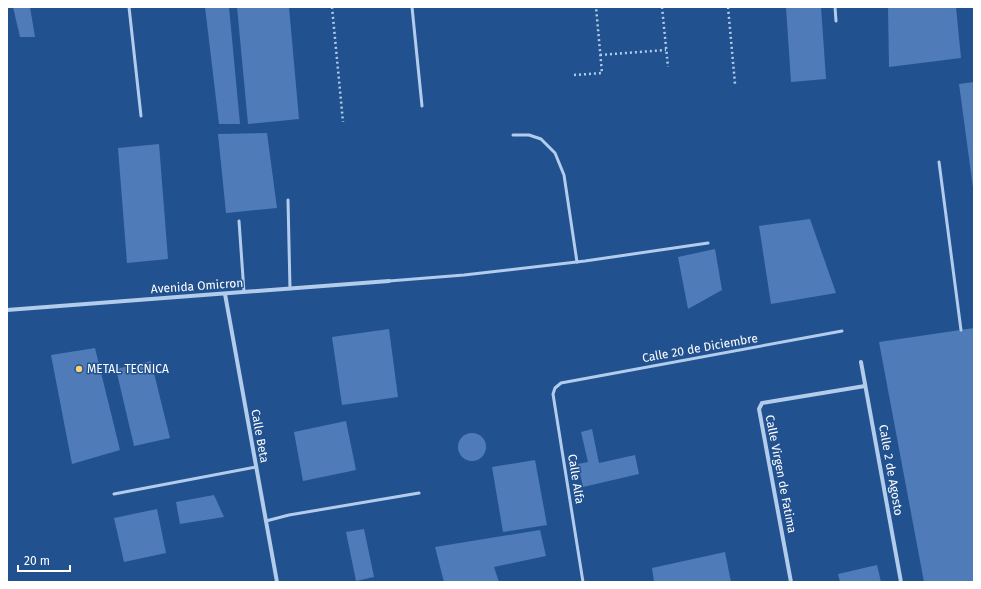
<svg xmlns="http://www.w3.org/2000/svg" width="981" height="589" viewBox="0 0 981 589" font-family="'Fira Sans',sans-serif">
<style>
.building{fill:#4f7cb8}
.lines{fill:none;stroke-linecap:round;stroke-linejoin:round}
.path{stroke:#b2ccec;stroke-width:2.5;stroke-dasharray:2 3;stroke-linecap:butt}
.lane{stroke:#b2ccec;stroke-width:3}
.street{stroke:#b2ccec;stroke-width:4}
.poi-dot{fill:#f8d374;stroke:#22518f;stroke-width:1.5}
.labels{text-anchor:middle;stroke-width:3;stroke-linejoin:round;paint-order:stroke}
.street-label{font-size:12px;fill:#fff;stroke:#22518f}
.poi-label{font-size:12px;fill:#fff;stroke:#22518f;text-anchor:start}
</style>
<rect width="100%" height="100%" fill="#22518f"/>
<g class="building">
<path d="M13,7H30L35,37H20Z"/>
<path d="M205,7H229L240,124H219Z"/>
<path d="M237,7H289L299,119L248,124Z"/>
<path d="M786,7H821L826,79L791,82Z"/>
<path d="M888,7H956L961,58L889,67Z"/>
<path d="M974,82V188H973L959,84Z"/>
<path d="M267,133L277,208L226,213L218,134Z"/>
<path d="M159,144L168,259L127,263L118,148Z"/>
<path d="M810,219L836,293L771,304L759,226Z"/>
<path d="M715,249L722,290L688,309L678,257Z"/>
<path d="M974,328V582H924L879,342Z"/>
<path d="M389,329L398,397L342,405L332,337Z"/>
<path d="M95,348L120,450L72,464L51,355Z"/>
<path d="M151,361L170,438L134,446L116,369Z"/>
<path d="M346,421L356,470L303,481L294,432Z"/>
<path d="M592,429L599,463L635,455L639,474L583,487L578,464L588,462L581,432Z"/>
<circle cx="472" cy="447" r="14"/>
<path d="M535,460L547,525L503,532L492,467Z"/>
<path d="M214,495L224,517L180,524L176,502Z"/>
<path d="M157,509L166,553L124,562L114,518Z"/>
<path d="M364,529L374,577L356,581L346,532Z"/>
<path d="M540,530L546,556L494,567L499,582H444L435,547Z"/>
<path d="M725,552L731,582H654L652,568Z"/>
<path d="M877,565L881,582H840L838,574Z"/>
</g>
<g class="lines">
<g class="path">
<path d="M332,7L343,122"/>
<path d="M662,7L668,67"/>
<path d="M728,7L735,84"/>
<path d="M600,55L666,50"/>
<path d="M574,75L602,73L596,7"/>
</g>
<g class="lane">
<path d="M129,7L141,116"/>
<path d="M412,7L422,106"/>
<path d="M835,7L836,21"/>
<path d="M513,135H529L541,139L555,153L564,175L577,262"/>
<path d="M939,162L961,330"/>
<path d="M288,200L290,289"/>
<path d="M239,221L244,292"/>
<path d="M389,281L464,275L585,261L708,243"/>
<path d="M114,494L256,467"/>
<path d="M266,521L289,515L419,493"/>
<path d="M583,582L553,394L555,388L561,383L842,331"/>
</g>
<g class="street">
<path d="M225,294L277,582"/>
<path d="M7,310L389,281"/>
<path d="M861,362L901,582"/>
<path d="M791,582L759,409L762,403L865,386"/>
</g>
</g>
<circle class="poi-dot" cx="79" cy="369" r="4"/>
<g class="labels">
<g class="street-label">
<text transform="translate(197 286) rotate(-4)" y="4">Avenida Omicron</text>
<text transform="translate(700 348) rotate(-10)" y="4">Calle 20 de Diciembre</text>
<text transform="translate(260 436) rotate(80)" y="4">Calle Beta</text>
<text transform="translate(891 470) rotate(80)" y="4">Calle 2 de Agosto</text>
<text transform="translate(781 474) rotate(79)" y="4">Calle Virgen de Fatima</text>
<text transform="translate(576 479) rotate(81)" y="4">Calle Alfa</text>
</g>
<g class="poi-label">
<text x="87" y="373">METAL TECNICA</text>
</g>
</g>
<rect width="981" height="589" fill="none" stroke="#ffffff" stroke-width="16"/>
<path d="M18 565v6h52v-6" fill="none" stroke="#ffffff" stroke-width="2"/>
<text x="24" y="565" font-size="12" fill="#ffffff" stroke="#22518f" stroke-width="3" paint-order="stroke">20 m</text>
</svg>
